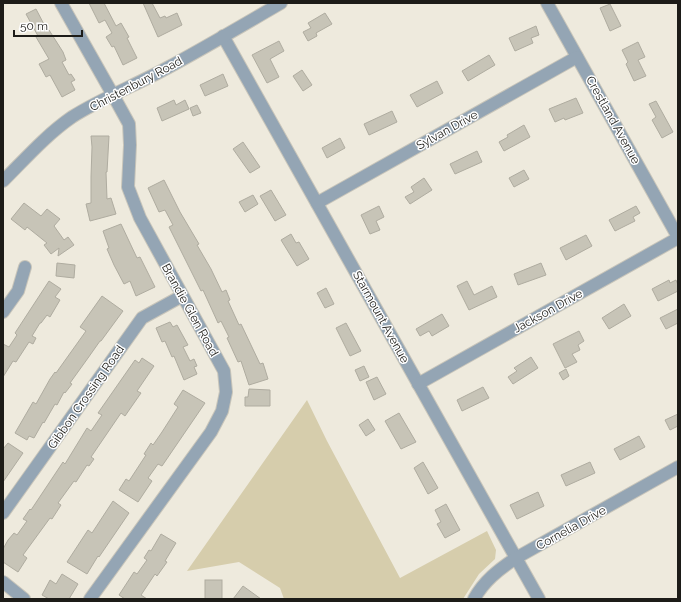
<svg xmlns="http://www.w3.org/2000/svg" width="681" height="602" viewBox="0 0 681 602" font-family="Raleway,sans-serif">
<style>
.green{fill:#d6cdac}
.building{fill:#c7c4b7;stroke:#afaca0}
.lines{fill:none;stroke-linecap:round;stroke-linejoin:round}
.minor-casing{stroke:#c8c5ba;stroke-width:14}
.minor{stroke:#94a5b4;stroke-width:12}
.labels{text-anchor:middle;stroke-width:3;stroke-linejoin:round;paint-order:stroke}
.street-label{font-size:12px;fill:#1d1c18;stroke:#fff}
</style>
<rect width="100%" height="100%" fill="#eeeadd"/>
<path class="green" d="M307,400L327,441L400,578L487,531L496,550L495,559L479,574L463,599H284L280,588L239,562L187,571Z"/>
<g class="building">
<path d="M89,3H104L116,26L121,23L129,37L127,38L137,58L123,65L114,46L112,47L106,37L112,33L105,20L99,23Z"/>
<path d="M143,3H152L160,18L165,16L166,18L177,13L182,25L158,37Z"/>
<path d="M610,4L621,26L610,31L600,8Z"/>
<path d="M36,9L47,30H49L63,52L66,60L62,62L69,75L71,74L75,80L71,82L75,90L62,97L50,75L46,77L39,64L49,59L36,37L38,36L26,14Z"/>
<path d="M325,13L332,24L316,33L317,36L308,41L303,32L311,28L308,23Z"/>
<path d="M536,26L539,35L531,38L533,43L515,51L509,38Z"/>
<path d="M279,41L284,51L270,59L279,77L267,83L252,55Z"/>
<path d="M638,42L645,57L638,60L646,76L634,81L626,64L628,62L622,50Z"/>
<path d="M489,55L495,65L468,81L462,71Z"/>
<path d="M302,70L312,85L303,91L293,76Z"/>
<path d="M223,74L228,86L205,96L200,85Z"/>
<path d="M437,81L443,93L417,107L410,95Z"/>
<path d="M576,98L583,113L565,120L564,118L555,122L549,109Z"/>
<path d="M174,100L176,105L185,100L189,109L162,121L157,108Z"/>
<path d="M656,101L673,132L662,138L652,120L656,117L649,104Z"/>
<path d="M197,105L201,113L193,116L190,108Z"/>
<path d="M392,111L397,122L369,135L364,124Z"/>
<path d="M524,125L530,137L504,151L499,142L508,137L507,135Z"/>
<path d="M91,136H109L107,172H106L107,199L111,198L116,214L90,221L86,204L91,203V177L92,147Z"/>
<path d="M340,138L345,148L327,158L322,148Z"/>
<path d="M243,142L260,167L250,173L233,149Z"/>
<path d="M477,151L482,162L455,174L450,164Z"/>
<path d="M524,170L529,179L514,187L509,178Z"/>
<path d="M424,178L432,190L410,204L405,197L414,192L411,187Z"/>
<path d="M164,180L180,212L199,244L197,245L211,269L222,292L226,290L230,300L228,301L239,325L241,324L260,364L263,363L268,379L249,385L241,361L238,362L227,338L229,337L221,321L218,323L203,290L201,291L169,227L173,225L165,210L159,212L148,188Z"/>
<path d="M271,190L286,215L275,221L260,196Z"/>
<path d="M253,195L258,204L245,212L239,202Z"/>
<path d="M24,203L41,216L47,209L60,219L54,226L64,240L68,237L74,245L58,256L59,248L51,254L44,245L47,243L27,227L25,230L11,219Z"/>
<path d="M379,206L384,217L376,221L380,230L370,234L361,215Z"/>
<path d="M636,206L640,213L633,217L635,221L615,231L609,220Z"/>
<path d="M121,224L137,258L140,257L155,287L136,296L130,281L124,284L114,265L107,249L109,248L103,231Z"/>
<path d="M291,234L296,243L299,242L309,259L297,266L281,240Z"/>
<path d="M586,235L592,246L566,260L560,248Z"/>
<path d="M57,263L75,265L74,278L56,276Z"/>
<path d="M541,263L546,275L518,285L514,274Z"/>
<path d="M669,280L670,283L676,280L678,285V291L658,301L652,289Z"/>
<path d="M49,281L61,289L55,297L60,300L50,317L47,315L41,323H40L32,336L36,338L33,344L29,342L16,362L13,361L3,377V344L9,347L17,335L15,333Z"/>
<path d="M467,281L474,295L492,286L497,297L469,310L457,286Z"/>
<path d="M326,288L334,304L325,308L317,293Z"/>
<path d="M102,296L123,311L101,341H100L88,358L70,383L72,384L65,393L64,392L57,405L55,404L44,423L43,422L34,438L29,436L27,440L15,433L33,402L36,404L50,379L55,372L56,373L86,331L80,327Z"/>
<path d="M624,304L631,316L609,329L602,318Z"/>
<path d="M678,309V323L666,329L660,318Z"/>
<path d="M442,314L449,326L432,336L429,331L420,336L416,329Z"/>
<path d="M170,322L173,327L177,325L188,345L183,347L190,361L194,359L197,366L194,367L197,374L184,380L174,356L172,357L165,341L162,342L156,328Z"/>
<path d="M346,323L361,351L350,356L336,328Z"/>
<path d="M579,331L584,341L578,345L580,350L572,354L577,362L565,368L553,344Z"/>
<path d="M531,357L538,368L513,384L508,377L517,371L514,368Z"/>
<path d="M142,358L154,366L137,391L141,393L125,416L121,413L91,457L94,459L89,466L87,465L76,482L74,481L58,503L61,505L52,519L50,518L23,555L27,558L18,572L3,562V549L8,540L14,533L17,535L27,521L23,519L30,509L31,510L63,462L65,464L87,428L91,431L102,415L98,413L135,360L139,363Z"/>
<path d="M364,366L369,377L360,381L355,370Z"/>
<path d="M566,369L569,376L563,380L559,373Z"/>
<path d="M377,377L386,394L374,400L366,382Z"/>
<path d="M483,387L489,398L462,411L457,400Z"/>
<path d="M249,389L270,390V406H245V397H248Z"/>
<path d="M183,390L205,403L162,466L158,464L148,478L152,481L138,502L119,490L126,479L129,481L146,455L144,454L151,443L153,445L162,432L178,407L174,404Z"/>
<path d="M399,413L416,442L401,449L385,421Z"/>
<path d="M678,414V426L670,430L665,420Z"/>
<path d="M368,419L375,430L366,436L359,425Z"/>
<path d="M639,436L645,447L620,460L614,449Z"/>
<path d="M8,443L23,453L3,482V449Z"/>
<path d="M423,462L438,488L428,494L414,468Z"/>
<path d="M590,462L595,473L566,486L561,475Z"/>
<path d="M538,492L544,506L517,519L510,505Z"/>
<path d="M113,501L129,513L99,557L98,556L87,574L67,562L88,530L92,533Z"/>
<path d="M446,504L460,530L445,538L437,524L441,522L435,510Z"/>
<path d="M161,534L176,543L165,561L167,562L157,576L155,574L141,595L147,599H125L119,595L134,572L137,574L147,560L144,558L149,550L151,551Z"/>
<path d="M62,574L78,584L69,599H49L42,595L50,580L56,584Z"/>
<rect x="205" y="580" width="17" height="19"/>
<path d="M243,586L261,599H233Z"/>
</g>
<g class="lines">
<defs>
<g id="minor">
<path d="M61,3L113,95L129,124L130,145L128,187L140,218L224,371L226,392L222,411L211,432L90,599"/>
<path d="M547,3L678,237"/>
<path d="M223,36L539,599"/>
<path d="M3,181C25,159 46,135 72,117C102,98 136,85 167,68C206,47 243,25 281,3"/>
<path d="M317,203L577,57"/>
<path d="M3,312L18,291L25,267"/>
<path d="M418,384L678,238"/>
<path d="M3,513L142,318L182,296"/>
<path d="M3,582L24,599"/>
<path d="M474,599C484,581 498,570 516,558L678,467"/>
</g>
</defs>
<use href="#minor" class="minor-casing"/>
<use href="#minor" class="minor"/>
</g>
<g class="labels">
<g class="street-label">
<text transform="translate(136 84) rotate(-28)" y="4">Christenbury Road</text>
<text transform="translate(613 120) rotate(61)" y="4">Crestland Avenue</text>
<text transform="translate(447 130) rotate(-29)" y="4">Sylvan Drive</text>
<text transform="translate(190 310) rotate(61)" y="4">Brandie Glen Road</text>
<text transform="translate(548 311) rotate(-29)" y="4">Jackson Drive</text>
<text transform="translate(381 317) rotate(61)" y="4">Starmount Avenue</text>
<text transform="translate(86 397) rotate(-55)" y="4">Gibbon Crossing Road</text>
<text transform="translate(571 528) rotate(-29)" y="4">Cornelia Drive</text>
</g>
</g>
<rect width="681" height="602" fill="none" stroke="#1d1c18" stroke-width="8"/>
<path d="M14 30v6h68v-6" fill="none" stroke="#1d1c18" stroke-width="2"/>
<text x="20" y="30" font-size="12" fill="#1d1c18" stroke="#ffffff" stroke-width="3" paint-order="stroke">50 m</text>
</svg>
